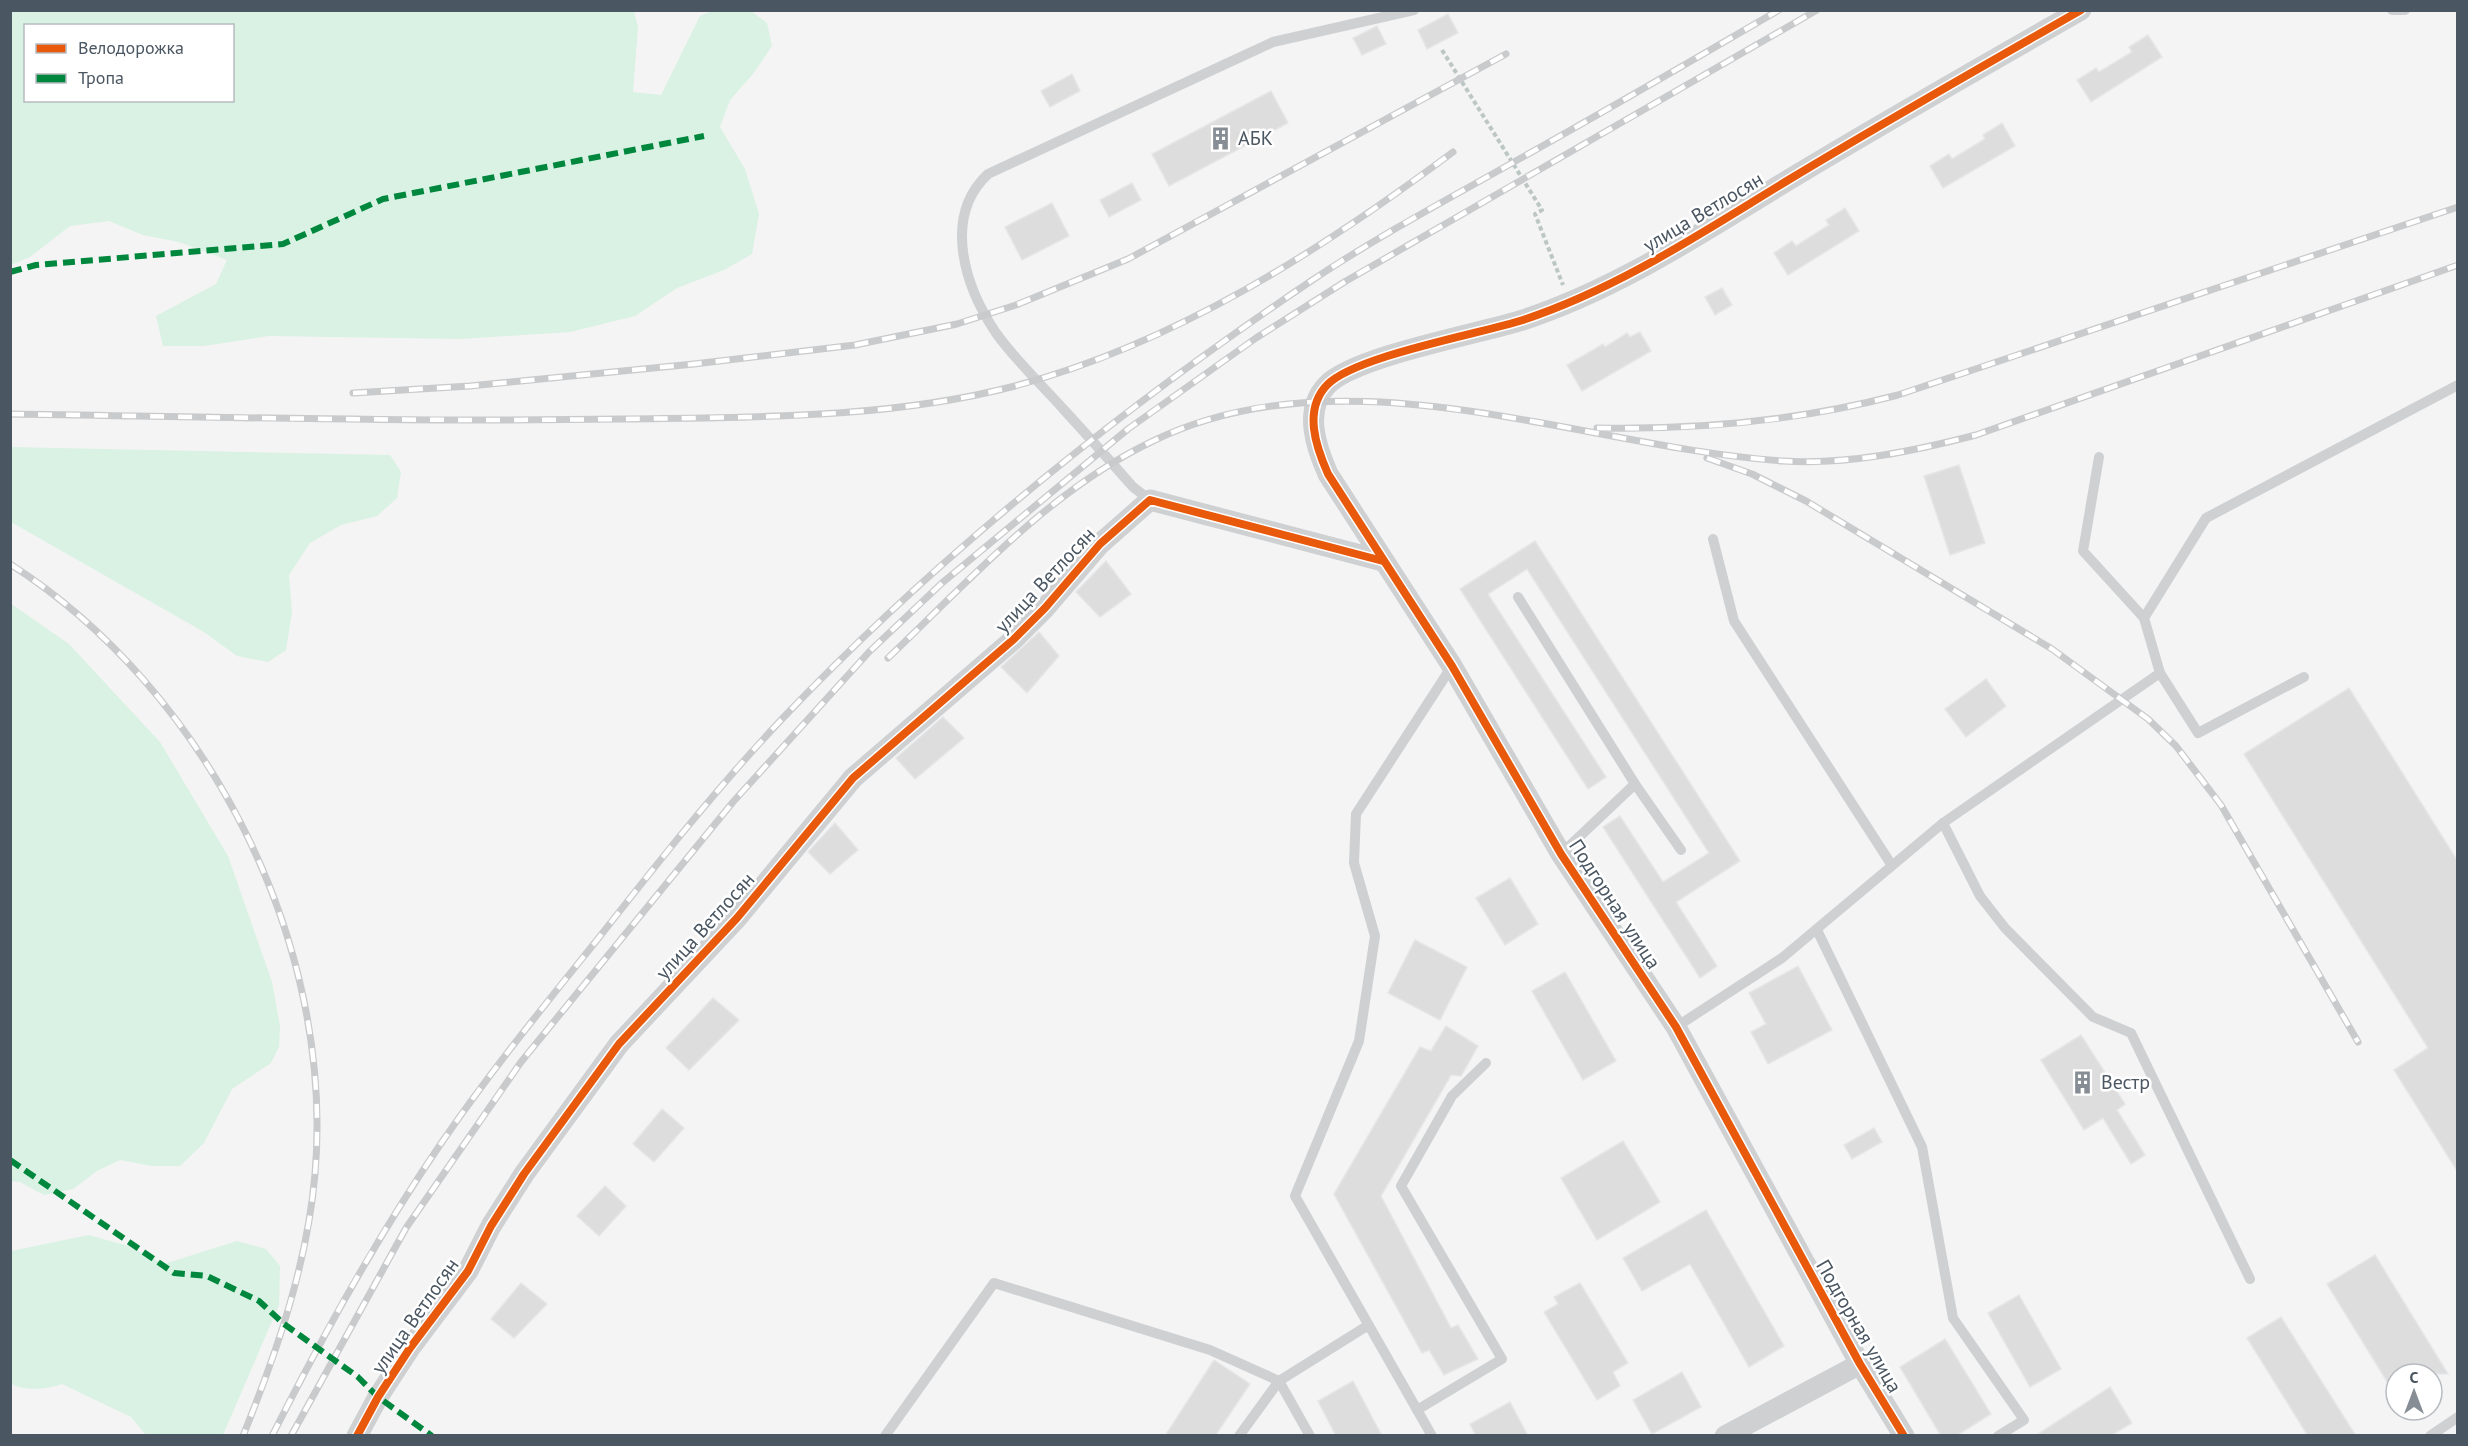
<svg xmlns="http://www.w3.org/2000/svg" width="2468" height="1446" viewBox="0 0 2468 1446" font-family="'PT Sans',sans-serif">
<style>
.green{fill:#d9f2e3;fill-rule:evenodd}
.building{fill:#ddddde;stroke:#e5e6e7;stroke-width:1.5}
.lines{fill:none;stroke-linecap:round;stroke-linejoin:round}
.path{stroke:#bcc7c4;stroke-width:4;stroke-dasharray:4.5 3;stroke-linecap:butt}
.lane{stroke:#ced0d2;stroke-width:10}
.street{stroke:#ced0d2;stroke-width:21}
.rail-casing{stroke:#c9cacc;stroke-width:7}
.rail{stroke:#fff;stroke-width:4.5;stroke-dasharray:14;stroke-linecap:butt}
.quiet{stroke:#00873e;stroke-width:6;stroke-dasharray:12 6;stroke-linecap:butt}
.cycleway-casing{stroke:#fff;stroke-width:11}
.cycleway{stroke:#e8590c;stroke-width:8}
.labels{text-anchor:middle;stroke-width:5;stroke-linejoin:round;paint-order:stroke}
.poi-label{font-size:20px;fill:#4a5661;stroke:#fff;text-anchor:start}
.street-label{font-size:20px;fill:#4a5661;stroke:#fff}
</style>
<rect width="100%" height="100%" fill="#f4f4f4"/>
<g class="green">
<path d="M11,10L634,11L638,27L633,92L661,95L700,16L713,11H751L767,23L772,46L753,74L730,100L720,127L745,169L759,214L752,254L724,270L677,288L635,316L570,332L461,339L268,336L204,346H163L156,316L216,284L227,260L179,242L143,235L109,221L70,226L30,257L11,265ZM26,26H232V100H26Z"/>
<path d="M11,447L390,455L401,472L397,498L377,516L341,525L310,543L289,575L292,612L286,650L268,662L237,656L204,632L11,522Z"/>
<path d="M10,603L69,644L160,742L228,856L272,982L280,1026L279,1047L271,1063L232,1089L204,1143L180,1166H152L120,1160L97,1171L73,1189L44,1195L20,1182L11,1181Z"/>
<path d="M89,1235L128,1246L164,1264L237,1241L266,1249L280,1266L279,1305L223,1435H146L131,1417L62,1384C49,1389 22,1392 11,1383V1251Z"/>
</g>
<g class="building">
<path d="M1448,14L1458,33L1427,49L1418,30Z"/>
<path d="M1377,26L1386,44L1362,55L1353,38Z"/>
<path d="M2148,35L2162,57L2091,102L2077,80L2096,68L2099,72L2132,52L2129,47Z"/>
<path d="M1072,74L1080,91L1050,107L1041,91Z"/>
<path d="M1271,91L1288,123L1169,186L1152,154Z"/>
<path d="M2002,123L2015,146L1943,188L1930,166L1949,154L1952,159L1985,139L1983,135Z"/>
<path d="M1132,183L1141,200L1109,217L1100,200Z"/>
<path d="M1052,203L1069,236L1022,260L1005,227Z"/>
<path d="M1845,208L1859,231L1788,275L1774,253L1792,241L1796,246L1829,225L1826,220Z"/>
<path d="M1722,288L1732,305L1715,315L1705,297Z"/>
<path d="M1640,332L1651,351L1582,391L1567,365L1603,344L1605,347L1627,333L1630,337Z"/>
<path d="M1959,465L1985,543L1950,555L1924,476Z"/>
<path d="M1535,541L1740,861L1676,902L1717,966L1700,978L1603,827L1620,816L1663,882L1709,853L1527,569L1488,594L1606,777L1588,789L1460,589Z"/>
<path d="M1106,561L1131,594L1100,617L1076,592Z"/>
<path d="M1039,632L1059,656L1027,693L1001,667Z"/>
<path d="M1986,679L2006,706L1966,737L1945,709Z"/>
<path d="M2349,688L2457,860V1171L2394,1070L2428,1048L2244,754Z"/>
<path d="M943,717L964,738L915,779L896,758Z"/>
<path d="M835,823L858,850L830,874L808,852Z"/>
<path d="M1510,878L1538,924L1505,945L1476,898Z"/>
<path d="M1415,940L1467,967L1440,1020L1388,993Z"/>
<path d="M1798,966L1832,1030L1768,1064L1751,1032L1766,1024L1749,993Z"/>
<path d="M1565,972L1616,1061L1583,1080L1532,991Z"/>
<path d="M713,998L739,1020L689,1070L666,1048Z"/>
<path d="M1446,1026L1478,1046L1461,1076L1451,1075L1381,1196L1451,1328L1458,1325L1478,1359L1444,1375L1429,1350L1422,1353L1334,1194L1420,1047L1431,1051Z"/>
<path d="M2081,1035L2125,1104L2117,1110L2145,1155L2131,1164L2103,1118L2084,1130L2041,1060Z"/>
<path d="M662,1109L684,1128L654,1162L633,1144Z"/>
<path d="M1874,1128L1882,1142L1852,1159L1844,1145Z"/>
<path d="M1623,1141L1660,1202L1597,1240L1561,1178Z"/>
<path d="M605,1186L626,1206L599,1236L577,1216Z"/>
<path d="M1706,1210L1784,1346L1749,1367L1690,1264L1642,1291L1623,1258Z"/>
<path d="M2375,1255L2448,1374H2396V1396L2327,1284Z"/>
<path d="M521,1283L547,1304L514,1338L491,1319Z"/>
<path d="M1580,1283L1628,1363L1613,1372L1620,1386L1597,1400L1544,1312L1558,1304L1554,1297Z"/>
<path d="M2019,1295L2061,1369L2030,1387L1988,1313Z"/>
<path d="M2281,1317L2356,1436H2308L2247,1338Z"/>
<path d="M1945,1339L1991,1414L1956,1436H1941L1900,1367Z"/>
<path d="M1214,1360L1250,1384L1215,1436H1165Z"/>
<path d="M1682,1372L1701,1407L1652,1434L1633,1400Z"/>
<path d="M1353,1381L1382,1436H1336L1318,1401Z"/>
<path d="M2110,1387L2132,1423L2110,1436H2035Z"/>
<path d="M1510,1402L1528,1436H1476L1470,1424Z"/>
</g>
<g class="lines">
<path class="path" d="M1442,50L1542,210L1535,214L1563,285"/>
<g class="lane">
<path d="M2392,10H2405"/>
<path d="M2099,457L2083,551L2144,618"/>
<path d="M1150,500L1133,487C1111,462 1089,437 1066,412C1043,386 1016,361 996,333C965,287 942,217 988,174L1273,42L1414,10"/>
<path d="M1713,539L1734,621L1891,864"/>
<path d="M1518,597L1635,784L1681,850"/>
<path d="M2304,677L2198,733L2160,673L2144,618L2206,518L2458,385"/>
<path d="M1943,823L1980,896L2005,928L2093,1017L2131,1033L2250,1279"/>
<path d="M1561,854L1635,784"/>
<path d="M1817,930L1922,1147L1953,1318L2024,1420L1998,1436"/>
<path d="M1676,1027L1782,958L1943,823L2160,673"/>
<path d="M1417,1410L1502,1359L1401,1186L1452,1096L1486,1063"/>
<path d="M885,1436L994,1283L1210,1350L1279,1381L1367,1326"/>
<path d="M1239,1436L1279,1381L1310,1436"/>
<path d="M1432,1436L1295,1196L1359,1041L1375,936L1354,863L1356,814L1452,666"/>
<path d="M2430,1436L2458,1417"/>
</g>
<g class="street">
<path d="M357,1436L378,1397L410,1348L468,1271L491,1226L524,1174L619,1044L737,918L853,778L1014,639L1045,608L1100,544L1150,500L1383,561"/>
<path d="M1725,1436L1860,1364"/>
<path d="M1904,1436L1860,1364L1676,1027L1561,854L1452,666L1328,474C1316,447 1303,410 1327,385C1355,356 1479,334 1523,320C1620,288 1704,231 1790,179C1886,121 1983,66 2081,10"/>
</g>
<defs>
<g id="rail">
<path d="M353,393L470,386L694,364L855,345L957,324L1016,305L1128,259L1506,54"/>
<path d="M10,414C215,417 419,422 623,419C752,417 889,419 1015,386C1176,343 1320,251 1453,152"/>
<path d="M1597,428C1700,430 1798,421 1898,395L2458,207"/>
<path d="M1707,458L1752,474L1806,501L2052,649L2148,719L2176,746L2221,805L2358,1042"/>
<path d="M10,564C206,689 335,941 315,1174C307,1266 277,1351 243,1436"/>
<path d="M888,658C969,581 1050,490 1153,441C1347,347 1581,447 1783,461C1848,465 1914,451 1976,435L2458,265"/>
<path d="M272,1436C323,1335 378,1235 442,1142C490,1072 544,1006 597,940C656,865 715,790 781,720C939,554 1121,409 1311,281C1378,236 1450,198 1521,158C1607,110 1693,60 1779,10"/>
<path d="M291,1436L406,1228L521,1062L733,802L869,652L942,583L1128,429L1256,338L1346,281L1817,10"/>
</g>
</defs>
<use href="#rail" class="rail-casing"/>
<use href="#rail" class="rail"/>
<g class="quiet">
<path d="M10,272L36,265L283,244L383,199L704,136"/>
<path d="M10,1160L174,1273L207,1276L259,1301L284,1324L358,1377L378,1397L432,1436"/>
</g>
<defs>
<g id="cycleway">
<path d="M357,1436L378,1397L410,1348L468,1271L491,1226L524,1174L619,1044L737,918L853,778L1014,639L1045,608L1100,544L1150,500L1383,561"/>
<path d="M1904,1436L1860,1364L1676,1027L1561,854L1452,666L1328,474C1316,447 1303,410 1327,385C1355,356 1479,334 1523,320C1620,288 1704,231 1790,179C1886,121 1983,66 2081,10"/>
</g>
</defs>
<use href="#cycleway" class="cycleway-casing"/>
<use href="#cycleway" class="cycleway"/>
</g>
<defs>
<symbol id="building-bare" viewBox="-9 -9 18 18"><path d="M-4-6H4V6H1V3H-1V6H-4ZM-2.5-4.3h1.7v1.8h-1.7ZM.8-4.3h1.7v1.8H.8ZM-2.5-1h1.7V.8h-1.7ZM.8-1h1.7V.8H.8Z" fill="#868d94" stroke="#fff" stroke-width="2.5" paint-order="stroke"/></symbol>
</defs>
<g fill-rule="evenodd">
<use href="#building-bare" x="1204" y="122" width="33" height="33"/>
<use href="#building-bare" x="2066" y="1066" width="33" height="33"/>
</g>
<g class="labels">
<g class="poi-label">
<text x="1238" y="145">АБК</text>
<text x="2101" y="1089">Вестр</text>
</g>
<g class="street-label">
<text transform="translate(1703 212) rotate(-31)" y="7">улица Ветлосян</text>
<text transform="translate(1045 580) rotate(-47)" y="7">улица Ветлосян</text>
<text transform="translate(1615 904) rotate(57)" y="7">Подгорная улица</text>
<text transform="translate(705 926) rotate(-48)" y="7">улица Ветлосян</text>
<text transform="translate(415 1316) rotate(-55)" y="7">улица Ветлосян</text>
<text transform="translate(1859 1326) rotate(60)" y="7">Подгорная улица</text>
</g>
</g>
<rect width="2468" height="1446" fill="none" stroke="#4a5661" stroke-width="24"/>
<rect x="24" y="24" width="210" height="78" fill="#ffffff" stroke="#b7bbc0" stroke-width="1.5"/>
<rect x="36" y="44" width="30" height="9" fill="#e8590c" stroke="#b7bbc0" stroke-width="1.5"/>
<text x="78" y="54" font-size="18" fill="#4a5661">Велодорожка</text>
<rect x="36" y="74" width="30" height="9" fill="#00873e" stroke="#b7bbc0" stroke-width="1.5"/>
<text x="78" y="84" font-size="18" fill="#4a5661">Тропа</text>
<g transform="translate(2414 1392)"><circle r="28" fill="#ffffff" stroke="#b7bbc0" stroke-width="1.5"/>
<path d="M0-4.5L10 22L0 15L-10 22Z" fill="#868d94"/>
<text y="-9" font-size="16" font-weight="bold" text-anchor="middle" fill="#4a5661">С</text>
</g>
</svg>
